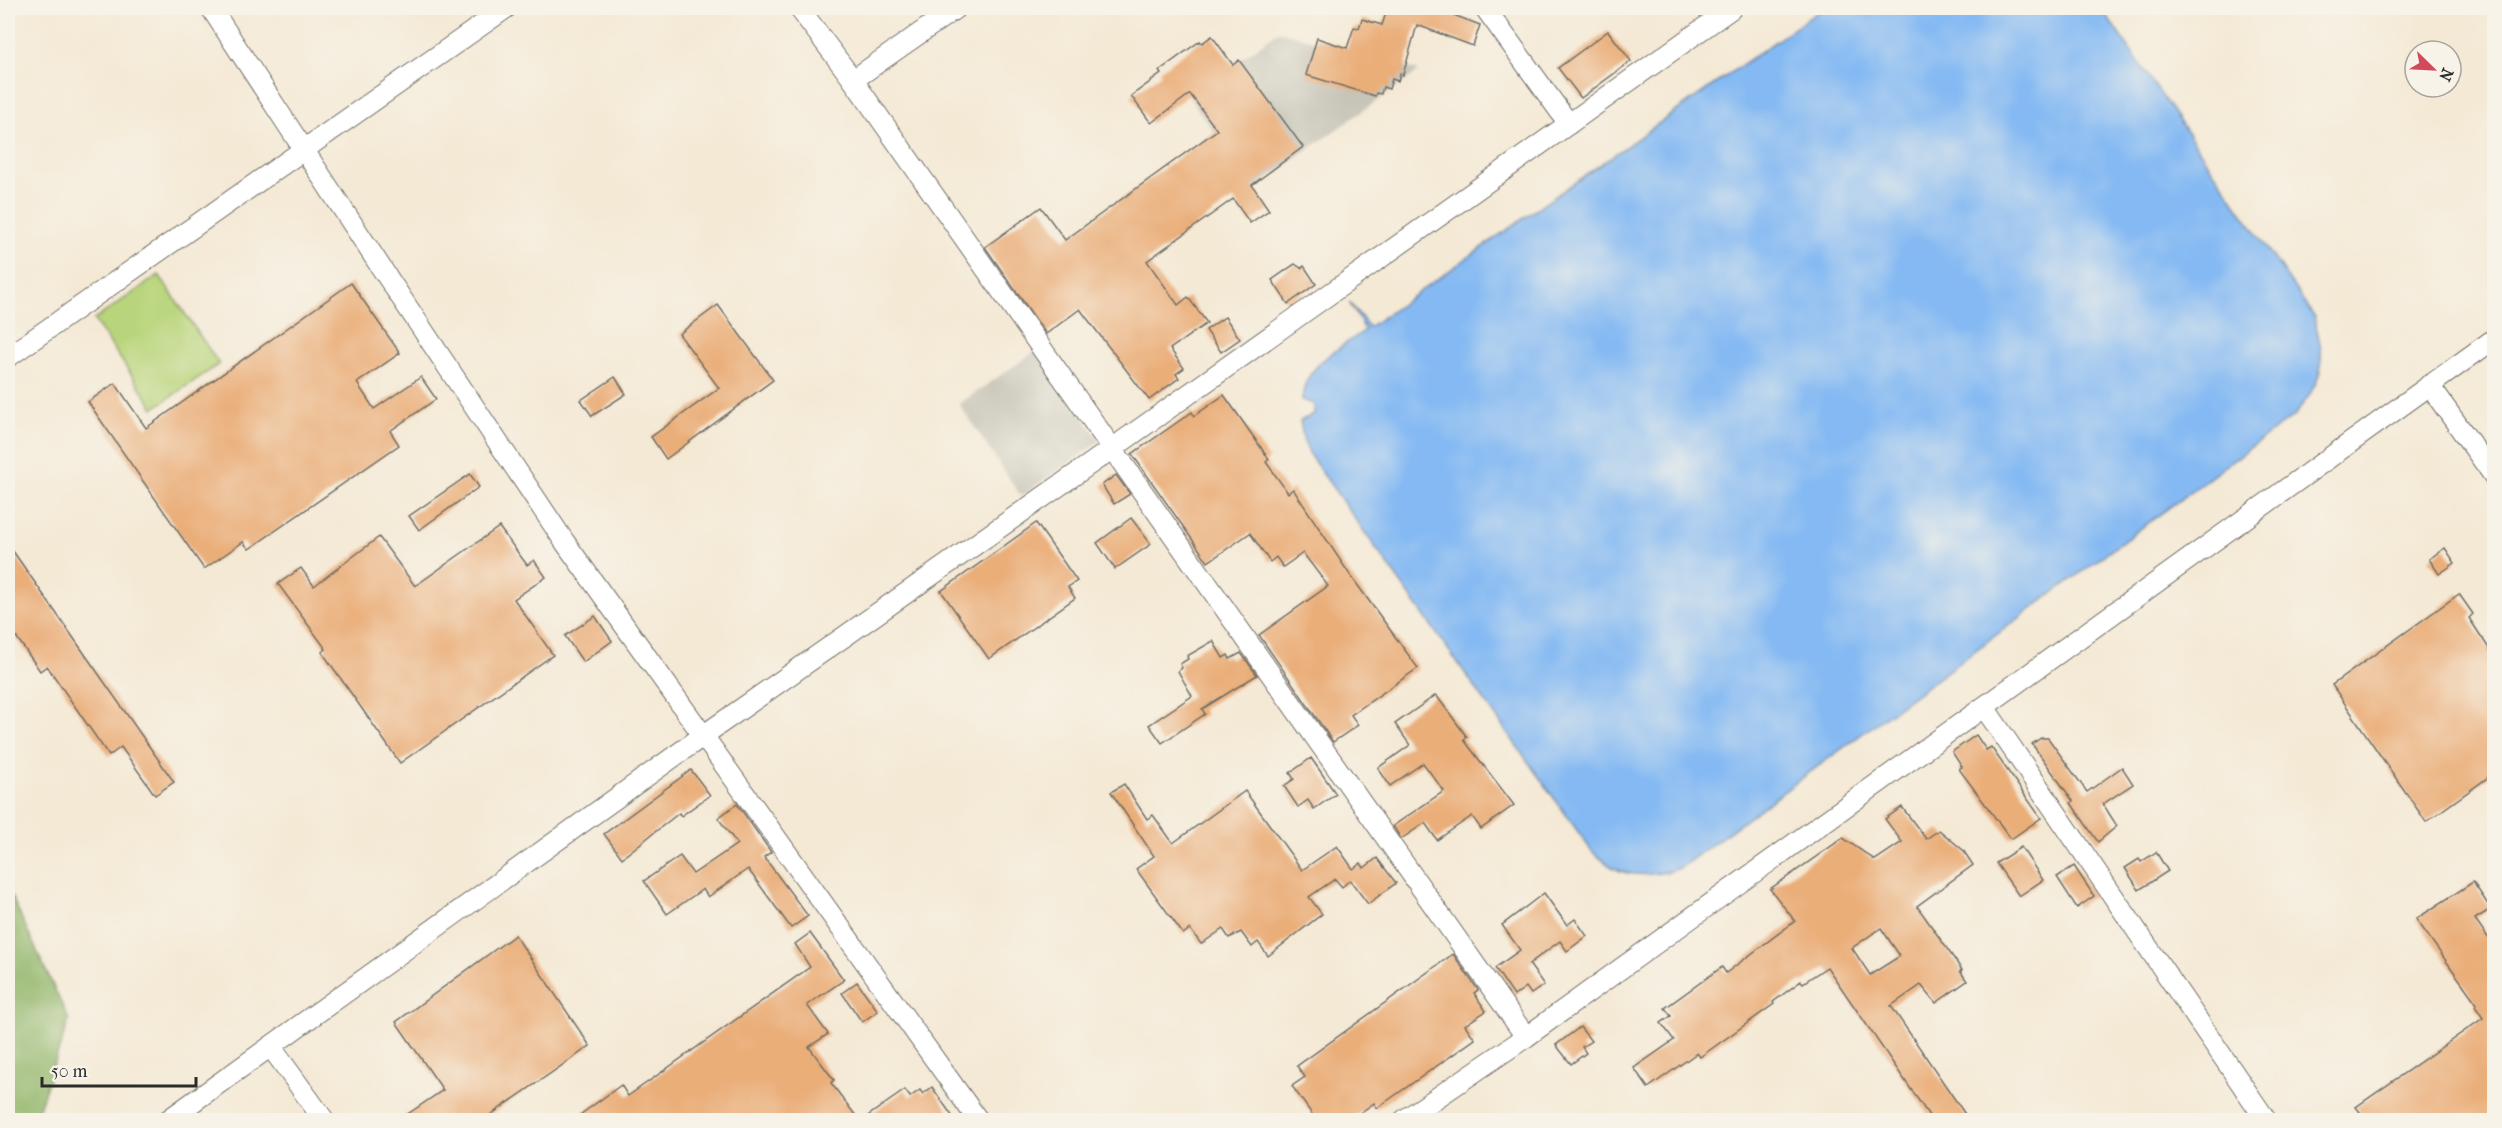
<svg xmlns="http://www.w3.org/2000/svg" width="2502" height="1128" viewBox="0 0 2502 1128" font-family="'IM FELL French Canon',serif">
<style>
.industrial{fill:#c7c4b8}
.green{fill:#b9d57b;stroke:#728053;stroke-width:1.5}
.forest{fill:#92b66b;stroke:#5e704b;stroke-width:1.5}
.water{fill:#84b9f3;stroke:#58728f;stroke-width:1.5}
.building{fill:#eaae79;fill-rule:evenodd}
.lines{fill:none;stroke-linecap:round;stroke-linejoin:round}
.minor-casing{stroke:#716e66;stroke-width:22}
.minor{stroke:#fff;stroke-width:20}
</style>
<rect width="100%" height="100%" fill="#f7f3e8"/>
<filter id="ink" filterUnits="userSpaceOnUse"><feTurbulence type="fractalNoise" baseFrequency=".0167" numOctaves="2"/><feDisplacementMap in="SourceGraphic" scale="12" xChannelSelector="R" yChannelSelector="G"/><feConvolveMatrix kernelMatrix="1 2 1 2 8 2 1 2 1" color-interpolation-filters="sRGB"/></filter>
<filter id="wash" filterUnits="userSpaceOnUse"><feTurbulence type="fractalNoise" baseFrequency=".008" numOctaves="4" result="noise"/><feDisplacementMap in="SourceGraphic" scale="24" xChannelSelector="R" yChannelSelector="G"/><feGaussianBlur stdDeviation="1.35" result="paint"/><feColorMatrix in="noise" values="0 0 0 0 0 0 0 0 0 0 0 0 0 0 0 0 0 1.4 0 .05"/><feComposite in="paint" operator="in"/></filter>
<g filter="url(#wash)">
<rect width="100%" height="100%" fill="#f4e9d5"/>
<g class="industrial">
<path d="M1279,31L1419,71L1254,188L1189,97Z"/>
<path d="M1037,350L1100,441L1021,496L959,404Z"/>
</g>
<path class="green" d="M159,275L219,364L154,408L94,320Z"/>
<path class="forest" d="M8,889L69,1020L35,1120H8Z"/>
<path class="water" d="M1823,8H2101L2313,315C2326,362 2326,374 2296,414L1680,868C1661,875 1632,878 1614,868C1606,864 1598,856 1591,850L1311,457L1304,442L1300,421L1314,414V404L1302,400C1303,393 1304,383 1309,377C1320,357 1347,344 1365,330L1349,302L1369,327Z"/>
<g id="blocks">
<g class="building">
<path d="M1376,8H1435L1480,25L1473,46L1417,25L1403,75L1400,74L1398,81L1392,79L1389,89L1383,87L1381,94L1376,93L1375,96L1306,75L1317,38L1347,48L1354,27L1359,28L1362,19L1382,25L1386,13Z"/>
<path d="M1608,31L1631,61L1581,98L1558,68Z"/>
<path d="M1212,36L1233,65L1239,60L1303,147L1252,185L1269,210L1250,223L1233,199L1147,261L1178,305L1188,297L1207,323L1170,349L1184,368L1176,374L1179,378L1149,400L1080,309L1046,334L985,247L1041,207L1065,240L1217,130L1190,94L1151,123L1131,96L1161,74L1159,71L1200,41L1202,43Z"/>
<path d="M1295,264L1301,268L1304,266L1316,284L1288,304L1272,280Z"/>
<path d="M351,283L400,353L357,383L374,409L421,377L436,399L390,431L399,445L249,549L243,542L204,569L88,402L115,383L146,428Z"/>
<path d="M718,305L773,380L666,459L651,437L719,388L679,334Z"/>
<path d="M1225,317L1240,339L1221,352L1206,330Z"/>
<path d="M615,377L626,394L592,416L581,400Z"/>
<path d="M1224,395L1269,459L1266,462L1288,493L1293,489L1348,572L1418,668L1351,715L1358,725L1333,742L1259,635L1328,586L1303,553L1283,567L1276,557L1270,562L1250,533L1208,562L1132,454L1192,412L1194,416Z"/>
<path d="M470,474L479,487L419,530L409,516Z"/>
<path d="M1116,475L1130,494L1114,504L1102,485Z"/>
<path d="M1131,518L1151,544L1115,569L1097,543Z"/>
<path d="M1036,523L1077,581L1068,587L1075,598L989,659L941,591Z"/>
<path d="M499,527L527,565L534,560L546,577L514,599L553,655L400,763L322,652L326,649L278,584L301,568L314,586L379,537L415,586Z"/>
<path d="M8,544L174,782L155,795L121,747L109,756L47,666L40,671L8,625Z"/>
<path d="M2445,548L2455,563L2439,574L2429,559Z"/>
<path d="M2459,594L2473,614L2469,618L2494,656V773L2426,822L2332,685Z"/>
<path d="M595,616L612,641L583,662L565,636Z"/>
<path d="M1213,641L1223,658L1228,655L1230,659L1241,653L1257,675L1202,709L1205,714L1162,743L1149,725L1192,696L1178,671L1182,668L1180,664L1188,659L1187,656Z"/>
<path d="M1436,695L1467,737L1464,740L1514,805L1481,829L1472,816L1437,840L1425,823L1401,839L1393,826L1444,791L1423,763L1390,786L1378,768L1410,745L1395,724Z"/>
<path d="M1976,735L1986,750L1991,747L2041,818L2011,839L1959,769L1962,767L1952,752Z"/>
<path d="M2041,738H2048L2087,792L2122,767L2133,784L2103,804L2117,826L2098,842L2071,803L2073,801L2032,744Z"/>
<path d="M1311,758L1336,794L1314,809L1308,800L1298,807L1284,786L1294,779L1290,773Z"/>
<path d="M691,770L710,795L681,816L679,813L622,858L604,834Z"/>
<path d="M1124,784L1147,819L1153,815L1173,843L1245,791L1302,870L1337,846L1353,869L1361,863L1364,868L1377,858L1396,883L1368,904L1350,880L1342,887L1335,879L1309,897L1322,914L1268,956L1258,942L1252,947L1241,932L1229,938L1223,929L1201,944L1190,929L1183,934L1136,869L1154,856L1111,792Z"/>
<path d="M737,804L771,852L764,857L808,916L791,928L748,869L708,897L703,889L667,914L644,881L680,856L693,874L737,844L718,818Z"/>
<path d="M1902,807L1926,839L1939,830L1963,850L1973,865L1917,906L1962,970L1960,971L1967,981L1936,1003L1921,985L1891,1006L1969,1120H1932L1827,967L1803,983L1801,981L1773,1002L1774,1004L1700,1057L1697,1053L1648,1088L1634,1068L1674,1040L1661,1023L1671,1016L1665,1008L1722,967L1726,973L1795,921L1770,889L1843,838L1875,860L1902,842L1885,819ZM1881,928L1900,956L1870,975L1852,948Z"/>
<path d="M2021,847L2043,880L2019,896L1996,863Z"/>
<path d="M2156,852L2168,871L2139,890L2125,868L2139,859L2141,862Z"/>
<path d="M2074,866L2094,896L2077,908L2057,877Z"/>
<path d="M2473,882L2491,909L2475,919L2494,946V1115L2487,1120H2366L2356,1107L2483,1018L2475,1006L2477,1004L2416,919Z"/>
<path d="M1544,893L1567,925L1575,919L1587,936L1567,951L1560,941L1529,964L1544,985L1531,994L1526,987L1514,996L1495,968L1520,950L1502,925Z"/>
<path d="M810,933L844,980L807,1005L828,1034L809,1047L834,1080L831,1083L859,1120H573L621,1085L628,1096L810,967L795,944Z"/>
<path d="M515,935L590,1046L483,1120H399L443,1090L396,1022Z"/>
<path d="M1453,954L1478,990L1474,993L1486,1011L1465,1025L1475,1039L1377,1108L1374,1103L1350,1120H1316L1292,1086L1305,1077L1297,1066Z"/>
<path d="M857,982L878,1011L862,1022L842,993Z"/>
<path d="M1580,1027L1591,1041L1582,1047L1586,1053L1571,1064L1556,1045Z"/>
<path d="M932,1087L955,1120H862L905,1090L910,1097L920,1090L923,1094Z"/>
</g>
</g>
</g>
<g filter="url(#ink)">
<use href="#blocks" fill-opacity="0" stroke="#716e66" stroke-width="1.5"/>
<g class="lines">
<defs>
<g id="minor">
<path d="M211,8L382,269L564,541L978,1120"/>
<path d="M799,8L853,80L1526,1037"/>
<path d="M1485,8L1569,124"/>
<path d="M853,80L956,8"/>
<path d="M8,357L506,8"/>
<path d="M2429,385L2494,476"/>
<path d="M1984,707L2266,1120"/>
<path d="M271,1047L324,1120"/>
<path d="M168,1120L704,735L1113,448L1732,8"/>
<path d="M1404,1120L1526,1037L2494,339"/>
</g>
</defs>
<use href="#minor" class="minor-casing"/>
<use href="#minor" class="minor"/>
</g>
</g>
<rect width="2502" height="1128" fill="none" stroke="#f7f3e8" stroke-width="30"/>
<g transform="translate(2433 69) rotate(114)"><circle r="28" fill="#f7f3e8" stroke="#a5a39c" stroke-width="1.5"/>
<path d="M0-4.5L10 22L0 15L-10 22Z" fill="#d1495b"/>
<text y="-9" font-size="16" font-weight="bold" text-anchor="middle" fill="#2b2b2b">N</text>
</g>
<path d="M42 1077v9h154v-9" fill="none" stroke="#2b2b2b" stroke-width="3"/>
<text x="51" y="1077" font-size="18" fill="#2b2b2b" stroke="#f7f3e8" stroke-width="4.5" paint-order="stroke">50 m</text>
</svg>
